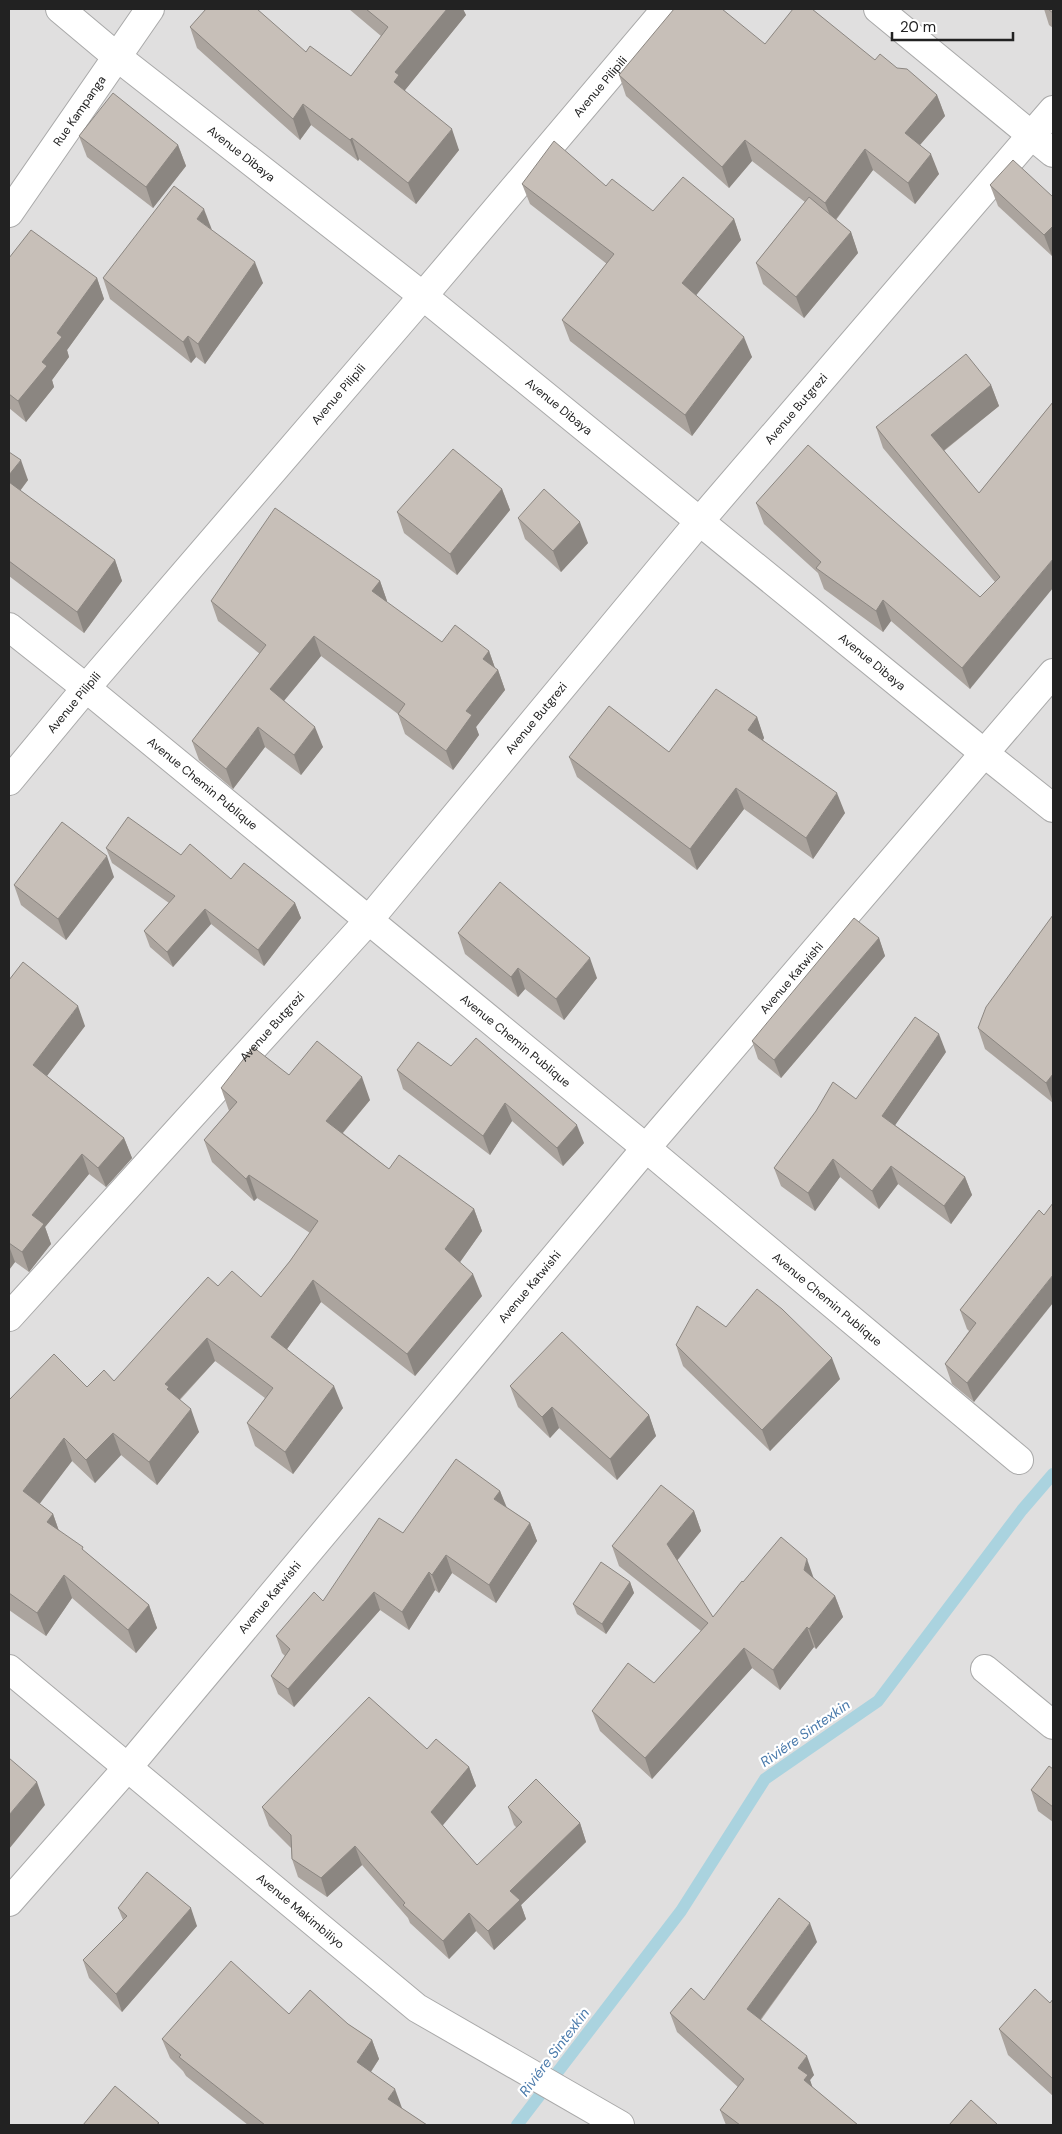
<svg xmlns="http://www.w3.org/2000/svg" width="1062" height="2134" viewBox="0 0 1062 2134" font-family="'DM Sans',sans-serif">
<style>
.residential{fill:#e0dfdf}
.lines{fill:none;stroke-linecap:round;stroke-linejoin:round}
.stream{stroke:#aad3df;stroke-width:12}
.street-casing{stroke:#a9a9a9;stroke-width:30}
.street{stroke:#fff;stroke-width:28}
.wall{fill:#aba49e}
.shaded-wall{fill:#8b8681}
.building{fill:#c7bfb8;stroke:#8b8681}
.labels{text-anchor:middle;stroke-width:4.5;stroke-linejoin:round;paint-order:stroke}
.street-label{font-size:12px;fill:#222;stroke:#fff}
.water-label{font-size:14px;font-style:italic;fill:#4a7aab;stroke:#fff}
</style>
<rect width="100%" height="100%" fill="#f2efe9"/>
<rect class="residential" x="9" y="9" width="1044" height="2116"/>
<g class="lines">
<path class="stream" d="M517,2125L681,1911L765,1779L878,1701L1022,1510L1053,1474"/>
<defs>
<g id="street">
<path id="s1" d="M60,9L116,56L423,296L984,753L1053,808"/>
<path d="M878,9L1053,153"/>
<path id="s2" d="M9,213L150,9"/>
<path id="s3" d="M9,627L86,688L646,1148L1019,1460"/>
<path id="s4" d="M9,781L86,688L423,296L666,9"/>
<path id="s5" d="M9,1317L368,921L699,522L1053,110"/>
<path id="s6" d="M9,1669L417,2008L620,2125"/>
<path d="M985,1669L1053,1725"/>
<path id="s7" d="M9,1902L128,1767L646,1148L1053,673"/>
</g>
</defs>
<use href="#street" class="street-casing"/>
<use href="#street" class="street"/>
</g>
<g class="wall">
<path d="M349,9H463L466,15L405,90V92L459,150L416,204L359,159L358,161L311,125L300,140L197,48L190,27L306,52L351,76L381,36Z"/>
<path d="M1044,9H1053V28L1049,25Z"/>
<path d="M765,44L875,60L897,68L937,95L945,116L920,145L939,174L915,204L873,170L836,220L851,232L858,253L804,318L763,284L756,263L805,202L752,161L729,188L626,96L619,75Z"/>
<path d="M79,136L178,145L186,166L153,208L87,157Z"/>
<path d="M522,184L606,186L653,211L734,219L741,240L696,295L752,357L692,436L570,341L562,320L607,264L530,204Z"/>
<path d="M990,185L1053,197V254L1052,256L998,206Z"/>
<path d="M212,230L263,283L205,364L196,357L191,363L110,299L103,278Z"/>
<path d="M9,258L97,278L104,299L67,350L69,357L52,380L54,387L26,422L9,408Z"/>
<path d="M991,385L999,406L944,451L979,493L1053,402L970,689L891,621L883,632L824,589L818,573L764,524L756,503L980,597L995,582L883,448L876,427Z"/>
<path d="M9,452L28,480L20,491L115,560L122,581L84,633L9,576Z"/>
<path d="M502,489L510,510L457,575L404,533L397,512Z"/>
<path d="M518,518L588,543L561,572L525,539Z"/>
<path d="M380,581L387,601L386,602L442,642L489,651L495,668L498,670L505,690L476,727L479,735L453,770L405,734L398,714L321,656L284,701L323,747L301,775L265,747L233,789L199,760L192,741L260,654L218,621L211,601Z"/>
<path d="M757,717L764,738L763,740L845,813L813,859L744,809L697,870L577,777L569,757L669,752Z"/>
<path d="M106,848L181,855L231,879L295,903L301,918L264,966L211,924L173,967L150,947L144,931L169,903L112,863Z"/>
<path d="M114,877L66,940L21,905L14,885Z"/>
<path d="M1053,915V1103L985,1049L978,1028Z"/>
<path d="M458,933L597,978L564,1020L525,989L518,997L465,954Z"/>
<path d="M879,938L885,956L781,1078L758,1059L752,1041Z"/>
<path d="M9,980L85,1026L47,1076L124,1138L132,1158L106,1187L89,1174L45,1227L51,1244L29,1272L15,1262L9,1270Z"/>
<path d="M946,1052L895,1125L965,1177L972,1195L951,1224L898,1184L879,1209L840,1177L815,1211L781,1186L774,1168L856,1099Z"/>
<path d="M451,1066L584,1143L563,1166L512,1121L490,1155L403,1089L397,1070Z"/>
<path d="M289,1075L370,1100L343,1133L389,1169L474,1209L482,1231L460,1262L482,1296L415,1376L321,1302L287,1349L343,1408L293,1474L255,1446L247,1423L265,1398L215,1361L180,1400L199,1432L157,1485L121,1455L95,1483L72,1461L39,1503L53,1514L59,1531L84,1551L149,1605L157,1628L136,1653L72,1598L46,1636L9,1610V1400L87,1387L114,1381L218,1286L261,1297L290,1261L310,1233L257,1198L254,1201L212,1162L204,1140L229,1111L221,1088Z"/>
<path d="M1039,1210L974,1402L952,1384L945,1364L969,1331L967,1329L960,1310Z"/>
<path d="M726,1327L840,1379L770,1451L683,1366L676,1345Z"/>
<path d="M510,1386L649,1415L656,1436L617,1480L559,1428L550,1438L518,1407Z"/>
<path d="M500,1491L506,1507L530,1523L537,1541L496,1603L452,1573L439,1593L435,1590L409,1630L380,1610L294,1707L278,1694L271,1676L285,1656L282,1653L276,1636L323,1601L403,1533Z"/>
<path d="M694,1511L701,1531L677,1561L713,1617L743,1582L814,1579L835,1596L843,1617L816,1649L814,1647L780,1690L752,1668L652,1779L600,1731L592,1711L654,1683L701,1631L619,1566L612,1546Z"/>
<path d="M630,1582L634,1593L606,1634L577,1614L573,1604Z"/>
<path d="M427,1749L469,1767L476,1786L442,1825L477,1865L517,1828L514,1825L508,1807L580,1823L586,1842L521,1905L526,1919L494,1950L476,1931L449,1959L410,1923L408,1918L362,1865L327,1897L298,1877L292,1859L291,1848L269,1826L262,1807Z"/>
<path d="M1053,1769V1822L1038,1811L1031,1790Z"/>
<path d="M118,1908L197,1926L122,2012L89,1978L83,1960L123,1920Z"/>
<path d="M817,1942L761,2020L814,2075L810,2080L812,2087L858,2125H726L720,2110L738,2087L677,2032L670,2013L704,2000Z"/>
<path d="M1053,1999V2096L1008,2055L999,2029L1050,2003Z"/>
<path d="M289,2014L348,2024L372,2040L379,2059L371,2072L402,2109L427,2125H248L186,2076L183,2071L170,2058L162,2039Z"/>
</g>
<g class="shaded-wall">
<path d="M447,9H463L466,15L405,90L407,96L394,82L395,72Z"/>
<path d="M937,95L945,116L912,154L905,133Z"/>
<path d="M303,104L311,125L300,140L293,119Z"/>
<path d="M452,129L459,150L416,204L408,183Z"/>
<path d="M352,138L359,159L358,161L350,140Z"/>
<path d="M745,140L752,161L729,188L722,167Z"/>
<path d="M178,145L186,166L153,208L146,187Z"/>
<path d="M865,149L873,170L833,223L825,203Z"/>
<path d="M931,154L939,174L915,204L908,183Z"/>
<path d="M204,209L212,230L197,219Z"/>
<path d="M734,219L741,240L689,304L682,283Z"/>
<path d="M1053,226V254L1052,256L1044,235Z"/>
<path d="M851,232L858,253L804,318L796,297Z"/>
<path d="M255,262L263,283L205,364L198,344Z"/>
<path d="M97,278L104,299L67,350L69,357L52,380L54,387L26,422L18,401L42,362L57,333Z"/>
<path d="M188,336L196,357L191,363L183,342Z"/>
<path d="M744,337L752,357L692,436L685,415Z"/>
<path d="M991,385L999,406L938,455L931,435Z"/>
<path d="M21,460L28,480L13,500L9,489V475Z"/>
<path d="M502,489L510,510L457,575L450,554Z"/>
<path d="M580,522L588,543L561,572L553,551Z"/>
<path d="M1053,559V588L970,689L962,668Z"/>
<path d="M115,560L122,581L84,633L77,612Z"/>
<path d="M380,581L387,601L379,611L372,591Z"/>
<path d="M883,600L891,621L883,632L876,611Z"/>
<path d="M314,636L321,656L277,709L270,689Z"/>
<path d="M489,651L496,671L483,659Z"/>
<path d="M498,670L505,690L476,727L479,735L453,770L446,751L466,711Z"/>
<path d="M757,717L764,738L756,750L748,730Z"/>
<path d="M258,727L265,747L233,789L226,769Z"/>
<path d="M315,727L323,747L301,775L294,755Z"/>
<path d="M736,788L744,809L697,870L690,849Z"/>
<path d="M837,793L845,813L813,859L806,838Z"/>
<path d="M107,856L114,877L66,940L58,919Z"/>
<path d="M295,903L301,918L264,966L258,950Z"/>
<path d="M205,909L211,924L173,967L167,952Z"/>
<path d="M879,938L885,956L781,1078L774,1060Z"/>
<path d="M590,958L597,978L564,1020L556,999Z"/>
<path d="M518,968L525,989L518,997L511,977Z"/>
<path d="M78,1006L85,1026L40,1085L33,1065Z"/>
<path d="M939,1034L946,1052L889,1134L882,1116Z"/>
<path d="M1053,1074V1102L1046,1083Z"/>
<path d="M362,1077L370,1100L334,1143L326,1121Z"/>
<path d="M505,1103L512,1121L490,1155L483,1136Z"/>
<path d="M577,1125L584,1143L563,1166L557,1148Z"/>
<path d="M124,1138L132,1158L106,1187L98,1168Z"/>
<path d="M82,1154L89,1174L45,1227L51,1244L29,1272L22,1252L32,1215Z"/>
<path d="M833,1159L840,1177L815,1211L808,1193Z"/>
<path d="M891,1166L898,1184L879,1209L872,1191Z"/>
<path d="M249,1175L257,1198L254,1201L246,1179Z"/>
<path d="M965,1177L972,1195L951,1224L944,1206Z"/>
<path d="M474,1209L482,1231L453,1272L445,1249Z"/>
<path d="M9,1246L15,1262L9,1270Z"/>
<path d="M473,1274L482,1296L415,1376L407,1354Z"/>
<path d="M1053,1275V1303L974,1402L967,1383Z"/>
<path d="M313,1280L321,1302L279,1360L271,1337Z"/>
<path d="M207,1338L215,1361L175,1404V1411L165,1384Z"/>
<path d="M832,1358L840,1379L770,1451L762,1430Z"/>
<path d="M334,1386L343,1408L293,1474L285,1452Z"/>
<path d="M552,1407L559,1428L550,1438L542,1417Z"/>
<path d="M191,1409L199,1432L157,1485L149,1462Z"/>
<path d="M649,1415L656,1436L617,1480L610,1459Z"/>
<path d="M113,1433L121,1455L95,1483L86,1460Z"/>
<path d="M64,1438L72,1461L32,1514L23,1491Z"/>
<path d="M500,1491L507,1508L494,1499Z"/>
<path d="M694,1511L701,1531L674,1564L667,1544Z"/>
<path d="M53,1514L61,1537L47,1522Z"/>
<path d="M530,1523L537,1541L496,1603L489,1585Z"/>
<path d="M446,1555L452,1573L439,1593L432,1575Z"/>
<path d="M807,1559L814,1579L804,1570Z"/>
<path d="M429,1572L435,1590L409,1630L402,1612Z"/>
<path d="M64,1575L72,1598L46,1636L37,1613Z"/>
<path d="M630,1582L634,1593L606,1634L602,1624Z"/>
<path d="M374,1592L380,1610L294,1707L288,1689Z"/>
<path d="M835,1596L843,1617L816,1649L809,1629Z"/>
<path d="M149,1605L157,1628L136,1653L128,1630Z"/>
<path d="M807,1627L814,1647L780,1690L773,1670Z"/>
<path d="M744,1648L752,1668L652,1779L645,1758Z"/>
<path d="M469,1767L476,1786L438,1831L431,1812Z"/>
<path d="M37,1782L45,1805L9,1849V1815Z"/>
<path d="M580,1823L586,1842L521,1905L526,1919L494,1950L488,1931L510,1891Z"/>
<path d="M355,1846L362,1865L327,1897L321,1878Z"/>
<path d="M191,1908L197,1926L122,2012L116,1994Z"/>
<path d="M469,1913L476,1931L449,1959L443,1941Z"/>
<path d="M810,1923L817,1942L754,2028L747,2009Z"/>
<path d="M372,2040L379,2059L364,2082L357,2062Z"/>
<path d="M807,2056L814,2075L810,2080L815,2094L811,2099L798,2068Z"/>
<path d="M395,2089L402,2108L395,2119L388,2099Z"/>
</g>
<g class="building">
<path d="M206,9H257L306,52L310,46L351,76L388,27L366,9H447L395,72L399,75L394,82L452,129L408,183L352,138L350,140L303,104L293,119L190,27Z"/>
<path d="M674,9H722L765,44L793,9H812L875,60L880,54L897,68L907,69L937,95L905,133L931,154L908,183L865,149L825,203L745,140L722,167L619,75Z"/>
<path d="M1048,9H1053V13Z"/>
<path d="M113,93L178,145L146,187L79,136Z"/>
<path d="M554,141L606,186L612,179L653,211L683,177L734,219L682,283L744,337L685,415L562,320L614,254L522,184Z"/>
<path d="M1013,160L1053,197V226L1044,235L990,185Z"/>
<path d="M174,186L204,209L197,219L255,262L198,344L188,336L183,342L103,278Z"/>
<path d="M809,197L851,232L796,297L756,263Z"/>
<path d="M31,230L97,278L57,333L62,337L42,362L47,366L18,401L9,394V258Z"/>
<path d="M966,354L991,385L931,435L979,493L1053,402V559L962,668L883,600L876,611L816,568L821,562L756,503L808,445L980,597L1000,577L876,427Z"/>
<path d="M453,449L502,489L450,554L397,512Z"/>
<path d="M9,452L21,460L9,475Z"/>
<path d="M9,482L115,560L77,612L9,561Z"/>
<path d="M544,489L580,522L553,551L518,518Z"/>
<path d="M275,508L380,581L372,591L442,642L455,625L489,651L483,659L498,670L466,711L472,715L446,751L398,714L405,704L314,636L270,689L315,727L294,755L258,727L226,769L192,741L266,645L211,601Z"/>
<path d="M716,689L757,717L748,730L837,793L806,838L736,788L690,849L569,757L609,706L669,752Z"/>
<path d="M128,817L181,855L190,844L231,879L244,863L295,903L258,950L205,909L167,952L144,931L175,896L106,848Z"/>
<path d="M62,822L107,856L58,919L14,885Z"/>
<path d="M500,882L590,958L556,999L518,968L511,977L458,933Z"/>
<path d="M1053,915V1074L1046,1083L978,1028L986,1007Z"/>
<path d="M854,918L879,938L774,1060L752,1041Z"/>
<path d="M23,962L78,1006L33,1065L124,1138L98,1168L82,1154L32,1215L44,1224L22,1252L9,1243V980Z"/>
<path d="M915,1017L939,1034L882,1116L965,1177L944,1206L891,1166L872,1191L833,1159L808,1193L774,1168L816,1111L833,1082L856,1099Z"/>
<path d="M476,1038L577,1125L557,1148L505,1103L483,1136L397,1070L418,1042L451,1066Z"/>
<path d="M317,1041L362,1077L326,1121L389,1169L399,1155L474,1209L445,1249L473,1274L407,1354L313,1280L271,1337L334,1386L285,1452L247,1423L273,1388L207,1338L165,1384L169,1387L167,1389L191,1409L149,1462L113,1433L86,1460L64,1438L23,1491L53,1514L47,1522L83,1547L82,1549L149,1605L128,1630L64,1575L37,1613L9,1593V1400L54,1354L87,1387L104,1370L114,1381L208,1277L218,1286L232,1271L261,1297L290,1261L318,1221L249,1175L246,1179L204,1140L237,1102L221,1088L253,1047L289,1075Z"/>
<path d="M1053,1203V1275L967,1383L945,1364L976,1323L960,1310L1039,1210L1044,1215Z"/>
<path d="M757,1289L782,1309L832,1358L762,1430L676,1345L697,1306L726,1327Z"/>
<path d="M562,1332L649,1415L610,1459L552,1407L542,1417L510,1386Z"/>
<path d="M456,1459L500,1491L494,1499L530,1523L489,1585L446,1555L432,1575L429,1572L402,1612L374,1592L288,1689L271,1676L290,1649L276,1636L314,1592L323,1601L379,1518L403,1533Z"/>
<path d="M661,1485L694,1511L667,1544L713,1617L742,1581L743,1582L781,1537L807,1559L804,1570L835,1596L809,1629L807,1627L773,1670L744,1648L645,1758L592,1711L628,1663L654,1683L708,1623L612,1546Z"/>
<path d="M601,1562L630,1582L602,1624L573,1604Z"/>
<path d="M369,1697L427,1749L436,1739L469,1767L431,1812L477,1865L522,1822L508,1807L536,1779L580,1823L510,1891L520,1900L488,1931L469,1913L443,1941L403,1905L405,1903L355,1846L321,1878L292,1859L291,1835L262,1807Z"/>
<path d="M9,1758L37,1782L9,1815Z"/>
<path d="M1049,1766L1053,1769V1807L1031,1790Z"/>
<path d="M147,1872L191,1908L116,1994L83,1960L127,1916L118,1908Z"/>
<path d="M779,1898L810,1923L747,2009L807,2056L798,2068L808,2075L804,2080L858,2125H740L720,2110L744,2079L670,2013L691,1988L704,2000Z"/>
<path d="M231,1961L289,2014L310,1990L348,2024L372,2040L357,2062L395,2089L388,2099L427,2125H265L179,2057L181,2055L162,2039Z"/>
<path d="M1035,1989L1050,2003L1053,1999V2079L999,2029Z"/>
<path d="M115,2086L159,2123L156,2125H83Z"/>
<path d="M971,2100L998,2125H949Z"/>
</g>
<g class="labels">
<g class="street-label">
<text dy="4" stroke="none"><textPath href="#s4" startOffset="912">Avenue Pilipili</textPath></text>
<text dy="4" stroke="none"><textPath href="#s2" startOffset="124">Rue Kampanga</textPath></text>
<text dy="4" stroke="none"><textPath href="#s1" startOffset="232">Avenue Dibaya</textPath></text>
<text dy="4" stroke="none"><textPath href="#s4" startOffset="508">Avenue Pilipili</textPath></text>
<text dy="4" stroke="none"><textPath href="#s1" startOffset="638">Avenue Dibaya</textPath></text>
<text dy="4" stroke="none"><textPath href="#s5" startOffset="1202">Avenue Butgrezi</textPath></text>
<text dy="4" stroke="none"><textPath href="#s1" startOffset="1042">Avenue Dibaya</textPath></text>
<text dy="4" stroke="none"><textPath href="#s4" startOffset="102">Avenue Pilipili</textPath></text>
<text dy="4" stroke="none"><textPath href="#s5" startOffset="798">Avenue Butgrezi</textPath></text>
<text dy="4" stroke="none"><textPath href="#s3" startOffset="249">Avenue Chemin Publique</textPath></text>
<text dy="4" stroke="none"><textPath href="#s7" startOffset="1211">Avenue Katwishi</textPath></text>
<text dy="4" stroke="none"><textPath href="#s5" startOffset="392">Avenue Butgrezi</textPath></text>
<text dy="4" stroke="none"><textPath href="#s3" startOffset="654">Avenue Chemin Publique</textPath></text>
<text dy="4" stroke="none"><textPath href="#s7" startOffset="806">Avenue Katwishi</textPath></text>
<text dy="4" stroke="none"><textPath href="#s3" startOffset="1059">Avenue Chemin Publique</textPath></text>
<text dy="4" stroke="none"><textPath href="#s7" startOffset="401">Avenue Katwishi</textPath></text>
<text dy="4" stroke="none"><textPath href="#s6" startOffset="379">Avenue Makimbiliyo</textPath></text>
</g>
<g class="water-label">
<text transform="translate(805 1733) rotate(-35)" y="5">Riviére Sintexkin</text>
<text transform="translate(554 2052) rotate(-53)" y="5">Riviére Sintexkin</text>
</g>
</g>
<rect width="1062" height="2134" fill="none" stroke="#222222" stroke-width="20"/>
<path d="M892 32v8h121v-8" fill="none" stroke="#222222" stroke-width="2.5"/>
<text x="900" y="32" font-size="15" fill="#222222" stroke="#ffffff" stroke-width="4" paint-order="stroke">20 m</text>
</svg>
